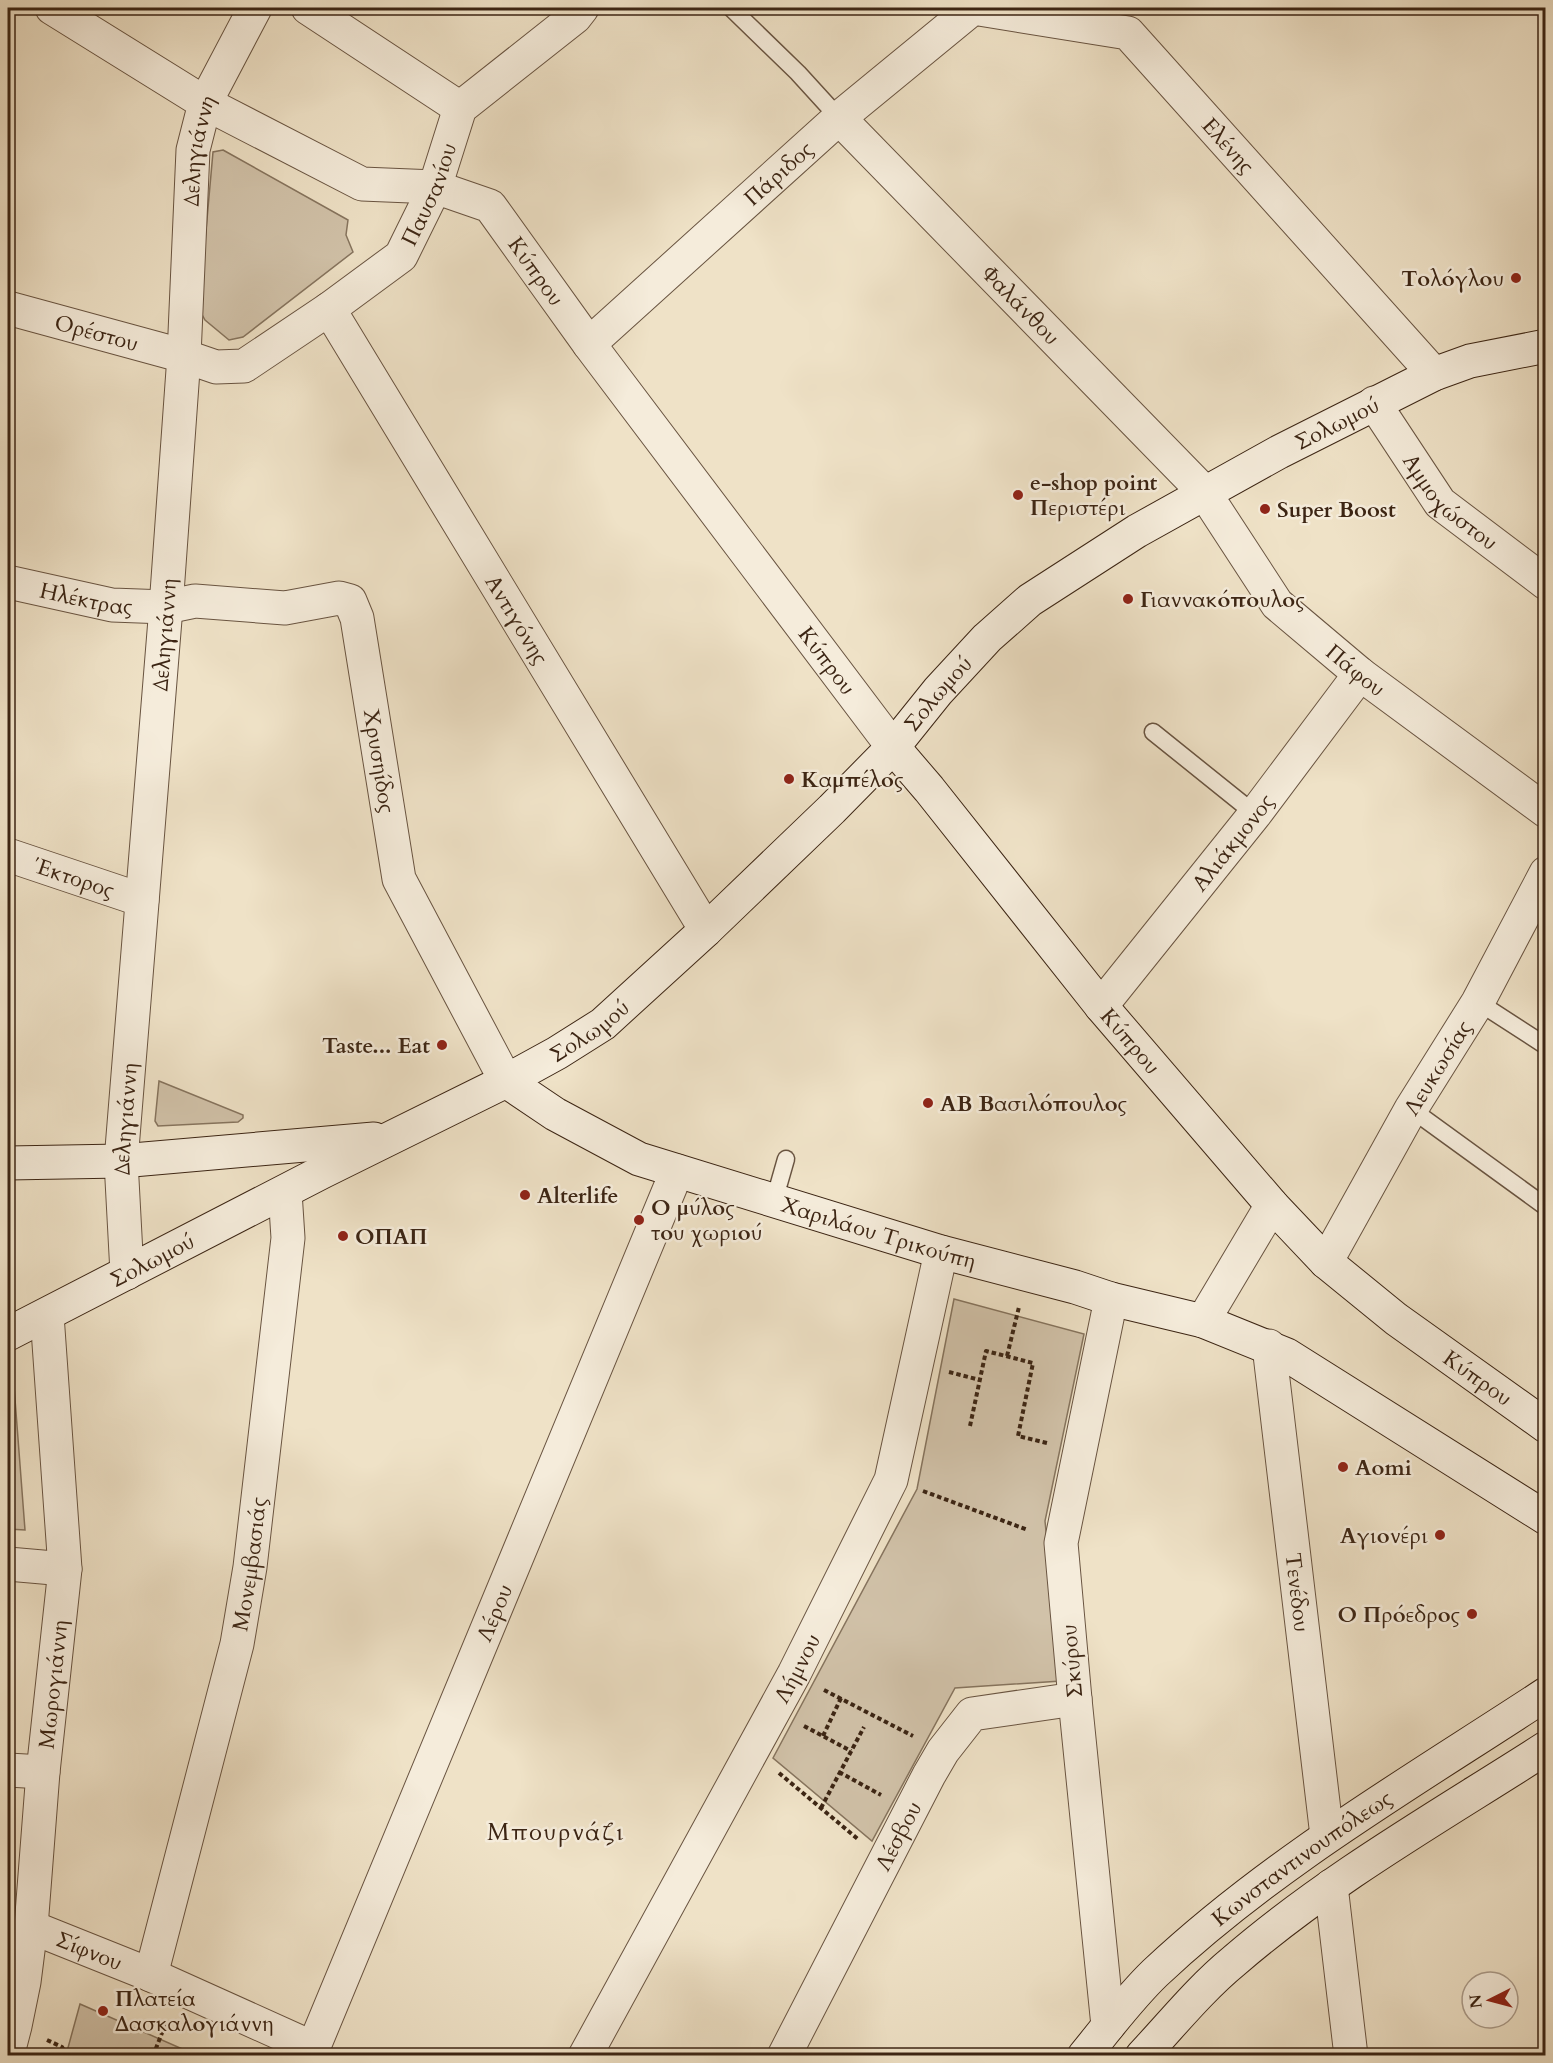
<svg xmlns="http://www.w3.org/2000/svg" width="1553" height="2063" viewBox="0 0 1553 2063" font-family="Cardo,serif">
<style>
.green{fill:#d1c2a9;stroke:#86745e;stroke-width:1.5}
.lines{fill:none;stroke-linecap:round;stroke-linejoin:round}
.lane-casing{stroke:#695441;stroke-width:19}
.street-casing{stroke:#695441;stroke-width:35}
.secondary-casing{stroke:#3c2514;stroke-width:35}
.path{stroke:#3c2514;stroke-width:4;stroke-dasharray:4.5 3;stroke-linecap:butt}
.lane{stroke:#f5ecdb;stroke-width:16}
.street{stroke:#f5ecdb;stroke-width:33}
.secondary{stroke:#f5ecdb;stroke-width:33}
.poi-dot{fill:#8f2418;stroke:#f5ecdb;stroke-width:2}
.labels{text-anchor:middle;stroke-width:5;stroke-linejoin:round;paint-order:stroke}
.street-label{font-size:22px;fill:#3c2514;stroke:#f5ecdb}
.poi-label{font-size:22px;font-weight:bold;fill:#3c2514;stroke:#f5ecdb;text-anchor:start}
.neighbourhood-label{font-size:24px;letter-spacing:1.5px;fill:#3c2514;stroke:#f5ecdb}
</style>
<rect width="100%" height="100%" fill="#efe2c7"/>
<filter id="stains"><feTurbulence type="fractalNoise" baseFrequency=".00333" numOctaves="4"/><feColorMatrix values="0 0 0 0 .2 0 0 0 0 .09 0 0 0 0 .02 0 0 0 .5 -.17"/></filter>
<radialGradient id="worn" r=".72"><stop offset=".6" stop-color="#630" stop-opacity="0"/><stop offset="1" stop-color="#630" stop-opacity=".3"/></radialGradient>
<g class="green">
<path d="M223,150L348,220L346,235L353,252L243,337L229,340L205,320L199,309L213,152Z"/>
<path d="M159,1081L243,1115V1118L238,1122L158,1126L155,1121Z"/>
<path d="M954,1299L1084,1334L1045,1521L1061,1681L955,1688L872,1841L773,1758L917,1489Z"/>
<path d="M13,1373L25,1530L8,1529V1375Z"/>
<path d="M80,2004L196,2055H66Z"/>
</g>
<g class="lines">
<defs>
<g id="lane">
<path d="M731,8L798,73L839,118"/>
<path d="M1153,732L1255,814"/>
<path d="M1478,1002L1546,1046"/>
<path d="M1411,1109L1546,1207"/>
<path d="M774,1201L786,1159"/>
</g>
<g id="street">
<path id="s1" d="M52,8L205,103L362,184L435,187L490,206L589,344L893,747"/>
<path d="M308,8L460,108"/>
<path id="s2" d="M839,118L1204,492L1277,604L1360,674L1546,811"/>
<path id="s3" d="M8,308L184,356L216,367L244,366L329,309L401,256L435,187L460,108L575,17L582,8"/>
<path id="s4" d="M329,309L706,930"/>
<path id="s5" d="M589,344L839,118L973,8L1128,33L1434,374"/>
<path id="s6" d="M1374,403L1440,503L1546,583"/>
<path id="s7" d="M8,582L112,605L166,607L195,601L285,608L339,598L350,601L357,618L399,879L506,1081"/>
<path id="s8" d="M8,855L142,900"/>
<path id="s9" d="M1101,1006L1255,814L1360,674"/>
<path id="s10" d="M1326,1262L1411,1109L1478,1002L1546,873"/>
<path id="s11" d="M127,1273L121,1161L166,607L184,356L193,150L205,103L255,8"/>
<path d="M1203,1321L1272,1205"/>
<path id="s12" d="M1269,1346L1327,1836"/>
<path d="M8,1564L65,1569"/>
<path d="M8,1770L43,1772"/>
<path d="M1331,1886L1351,2056"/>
<path id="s13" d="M31,1927L151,1975L313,2048"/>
<path id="s14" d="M151,1975L237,1644L250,1567L288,1238L285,1192"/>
<path d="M1108,2026L1075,1699L1061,1543L1111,1299"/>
<path id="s15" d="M8,2053L15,2026L24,1982L31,1927L43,1772L65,1569L47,1315"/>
<path id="s16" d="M310,2056L677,1171"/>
<path id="s17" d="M585,2056L794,1674L891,1480L941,1252"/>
<path id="s18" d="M784,2056L929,1775L943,1751L972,1714L1075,1699"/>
</g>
<g id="secondary">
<path id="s19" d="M893,747L929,789L1101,1006L1272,1205L1326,1262L1396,1319L1546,1426"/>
<path id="s20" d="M506,1081L555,1114L639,1159L941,1252L1075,1287L1111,1299L1203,1321L1287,1355L1546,1518"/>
<path d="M8,1163L121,1161L374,1139"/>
<path id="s21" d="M8,1334L322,1172L506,1081L557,1053L603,1024L706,930L832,809L893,747L938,691L987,638L1030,600L1137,531L1279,452L1434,374L1470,361L1546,346"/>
<path id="s22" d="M1084,2056C1107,2028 1129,1998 1155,1973C1272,1863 1412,1782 1546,1694"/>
<path d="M1142,2056C1172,2024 1200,1989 1234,1961C1329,1879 1440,1816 1546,1748"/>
</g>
</defs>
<use href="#lane" class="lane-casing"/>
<use href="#street" class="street-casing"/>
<use href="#secondary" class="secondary-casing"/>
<g class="path">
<path d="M1007,1356L1019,1307"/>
<path d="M949,1372L980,1380"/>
<path d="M970,1426L986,1351L1033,1363L1018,1436L1047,1443"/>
<path d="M923,1491L1028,1530"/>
<path d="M824,1690L913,1736"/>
<path d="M804,1726L851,1751"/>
<path d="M823,1736L841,1698"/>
<path d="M839,1772L881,1795"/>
<path d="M779,1773L859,1840"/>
<path d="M821,1808L864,1727"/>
<path d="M47,2040L62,2047L67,2056"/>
<path d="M153,2056L167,2020"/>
</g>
<use href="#lane" class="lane"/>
<use href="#street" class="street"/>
<use href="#secondary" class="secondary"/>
</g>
<g class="poi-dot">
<circle cx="1516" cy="278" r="6"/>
<circle cx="1018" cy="495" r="6"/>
<circle cx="1265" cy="509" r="6"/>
<circle cx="1128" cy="599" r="6"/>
<circle cx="789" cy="779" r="6"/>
<circle cx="442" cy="1045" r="6"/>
<circle cx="928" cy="1103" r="6"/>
<circle cx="525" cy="1195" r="6"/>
<circle cx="639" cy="1220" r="6"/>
<circle cx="343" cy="1236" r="6"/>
<circle cx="1343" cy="1467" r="6"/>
<circle cx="1440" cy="1535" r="6"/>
<circle cx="1472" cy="1614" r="6"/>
<circle cx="103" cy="2011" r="6"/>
</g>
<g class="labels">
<g class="street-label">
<text dy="8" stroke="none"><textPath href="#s5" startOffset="818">Ελένης</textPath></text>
<text dy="8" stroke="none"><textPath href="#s11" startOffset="1126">Δεληγιάννη</textPath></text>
<text dy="8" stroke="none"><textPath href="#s5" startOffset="255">Πάριδος</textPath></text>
<text dy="8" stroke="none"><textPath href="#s3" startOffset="504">Παυσανίου</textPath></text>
<text dy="8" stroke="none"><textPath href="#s1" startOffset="568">Κύπρου</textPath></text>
<text dy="8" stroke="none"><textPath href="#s2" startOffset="261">Φαλάνθου</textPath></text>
<text dy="8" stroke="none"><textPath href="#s3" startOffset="92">Ορέστου</textPath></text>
<text dy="8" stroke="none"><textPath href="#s21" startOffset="1628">Σολωμού</textPath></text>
<text dy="8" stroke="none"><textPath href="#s6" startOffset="126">Αμμοχώστου</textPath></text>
<text dy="8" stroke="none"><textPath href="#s7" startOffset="80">Ηλέκτρας</textPath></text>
<text dy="8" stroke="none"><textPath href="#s4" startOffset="363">Αντιγόνης</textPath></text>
<text dy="8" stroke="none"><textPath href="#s11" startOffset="640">Δεληγιάννη</textPath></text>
<text dy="8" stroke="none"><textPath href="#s1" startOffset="1054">Κύπρου</textPath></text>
<text dy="8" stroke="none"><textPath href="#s2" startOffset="759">Πάφου</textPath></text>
<text dy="8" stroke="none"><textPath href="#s21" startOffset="1142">Σολωμού</textPath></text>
<text dy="8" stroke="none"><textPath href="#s7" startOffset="510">Χρυσηίδος</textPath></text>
<text dy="8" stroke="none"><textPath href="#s9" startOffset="210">Αλιάκμονος</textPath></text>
<text dy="8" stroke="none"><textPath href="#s8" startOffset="70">Έκτορος</textPath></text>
<text dy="8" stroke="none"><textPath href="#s21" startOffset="656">Σολωμού</textPath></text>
<text dy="8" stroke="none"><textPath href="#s19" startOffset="378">Κύπρου</textPath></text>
<text dy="8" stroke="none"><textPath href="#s10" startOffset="224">Λευκωσίας</textPath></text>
<text dy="8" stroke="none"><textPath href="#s11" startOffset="154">Δεληγιάννη</textPath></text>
<text dy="8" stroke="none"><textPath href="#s20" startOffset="405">Χαριλάου Τρικούπη</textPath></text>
<text dy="8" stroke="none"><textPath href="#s21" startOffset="162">Σολωμού</textPath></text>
<text dy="8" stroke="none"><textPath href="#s19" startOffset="864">Κύπρου</textPath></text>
<text dy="8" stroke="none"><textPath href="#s14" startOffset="423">Μονεμβασιάς</textPath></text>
<text dy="8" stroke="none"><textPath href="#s12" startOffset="248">Τενέδου</textPath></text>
<text dy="8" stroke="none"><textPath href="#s16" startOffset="480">Λέρου</textPath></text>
<text transform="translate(1071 1661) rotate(-95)" y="8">Σκύρου</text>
<text dy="8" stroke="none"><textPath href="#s17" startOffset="442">Λήμνου</textPath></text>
<text dy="8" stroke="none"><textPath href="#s15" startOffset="372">Μωρογιάννη</textPath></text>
<text dy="8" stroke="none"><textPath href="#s18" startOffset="248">Λέσβου</textPath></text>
<text dy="8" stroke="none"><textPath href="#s22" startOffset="296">Κωνσταντινουπόλεως</textPath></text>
<text dy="8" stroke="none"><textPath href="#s13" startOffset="63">Σίφνου</textPath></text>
</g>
<g class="poi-label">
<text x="1504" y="286" text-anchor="end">Τολόγλου</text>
<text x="1030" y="490">e-shop point<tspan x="1030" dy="25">Περιστέρι</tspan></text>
<text x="1277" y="517">Super Boost</text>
<text x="1140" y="607">Γιαννακόπουλος</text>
<text x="801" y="787">Καμπέλος</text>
<text x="430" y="1053" text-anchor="end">Taste... Eat</text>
<text x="940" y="1111">ΑΒ Βασιλόπουλος</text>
<text x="537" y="1203">Alterlife</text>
<text x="651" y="1215">Ο μύλος<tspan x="651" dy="25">του χωριού</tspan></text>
<text x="355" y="1244">ΟΠΑΠ</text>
<text x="1355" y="1475">Aomi</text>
<text x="1428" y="1543" text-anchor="end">Αγιονέρι</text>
<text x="1460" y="1622" text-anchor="end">Ο Πρόεδρος</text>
<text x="115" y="2006">Πλατεία<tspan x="115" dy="25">Δασκαλογιάννη</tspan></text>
</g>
<g class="neighbourhood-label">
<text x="556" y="1840">Μπουρνάζι</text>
</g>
</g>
<rect width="1553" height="2063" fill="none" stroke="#efe2c7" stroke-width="30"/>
<rect x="9" y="9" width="1535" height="2045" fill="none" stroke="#3c2514" stroke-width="3"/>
<rect x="15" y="15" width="1523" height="2033" fill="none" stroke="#3c2514" stroke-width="1.5"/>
<g transform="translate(1490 2000) rotate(264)"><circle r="28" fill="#f5ecdb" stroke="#ab9c8b" stroke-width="1.5"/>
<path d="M0-4.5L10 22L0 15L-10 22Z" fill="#8f2418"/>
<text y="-9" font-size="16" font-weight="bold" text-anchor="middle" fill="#3c2514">N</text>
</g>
<rect width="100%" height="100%" filter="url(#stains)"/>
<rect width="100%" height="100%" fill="url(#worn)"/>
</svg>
